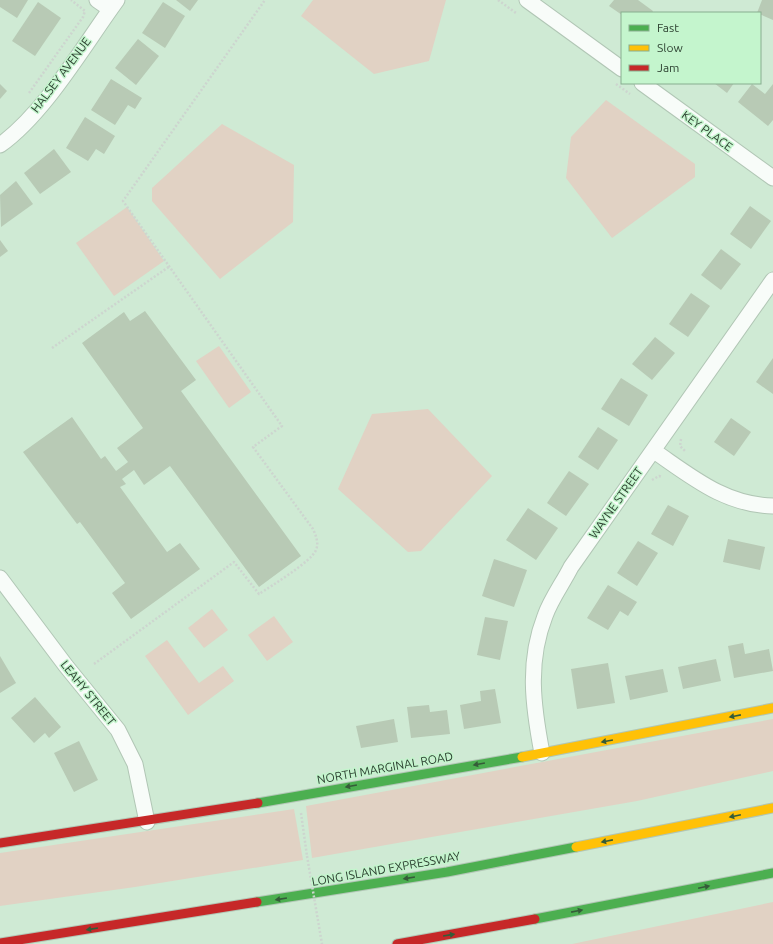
<svg xmlns="http://www.w3.org/2000/svg" width="773" height="944" viewBox="0 0 773 944" font-family="Ubuntu,sans-serif">
<style>
.green{fill:#e1d2c4}
.building{fill:#b8cab5}
.lines{fill:none;stroke-linecap:round;stroke-linejoin:round}
.street-casing{stroke:#b1c6b5;stroke-width:17}
.fast-casing{stroke:#b1c6b5;stroke-width:11}
.slow-casing{stroke:#b1c6b5;stroke-width:11}
.jam-casing{stroke:#b1c6b5;stroke-width:11}
.path{stroke:#cdd5cf;stroke-width:2.5;stroke-dasharray:2 2;stroke-linecap:butt}
.street{stroke:#f8fcf9;stroke-width:15}
.fast{stroke:#4caf50;stroke-width:9}
.slow{stroke:#ffc107;stroke-width:9}
.jam{stroke:#c62828;stroke-width:9}
.path-bridge{stroke:#cdd5cf;stroke-width:2.5;stroke-dasharray:2 2;stroke-linecap:butt}
.oneway{fill:#355c39}
.labels{text-anchor:middle;stroke-width:3;stroke-linejoin:round;paint-order:stroke}
.street-label{font-size:12px;fill:#2d4131;stroke:#c4f5cd}
</style>
<rect width="100%" height="100%" fill="#cfead4"/>
<g class="green">
<path d="M313,0H446L429,61L374,74L301,16Z"/>
<path d="M606,100L695,164V177L612,238L566,178L571,137Z"/>
<path d="M222,124L294,165L293,222L220,279L152,201V188Z"/>
<path d="M127,207L164,261L114,296L76,243Z"/>
<path d="M219,346L251,392L229,408L196,361Z"/>
<path d="M428,409L492,476L421,551L408,552L338,489L372,414Z"/>
<path d="M212,609L228,630L204,648L188,628Z"/>
<path d="M274,616L293,642L267,661L248,635Z"/>
<path d="M167,640L199,683L223,666L234,681L188,715L145,656Z"/>
<path d="M773,719V771L637,801L312,858L306,806Z"/>
<path d="M294,809L303,860L135,887L0,906V853Z"/>
<path d="M773,902V944H572Z"/>
</g>
<g class="building">
<path d="M0,0H28L17,18L0,7Z"/>
<path d="M176,0H198L190,11Z"/>
<path d="M614,0H638L653,11L652,13H622V15L609,6Z"/>
<path d="M762,0H773V20L757,13Z"/>
<path d="M38,2L61,18L35,56L12,41Z"/>
<path d="M163,2L185,16L165,48L142,33Z"/>
<path d="M138,39L159,56L136,85L115,68Z"/>
<path d="M111,79L142,98L135,109L128,105L115,125L91,110Z"/>
<path d="M714,83H734L727,93Z"/>
<path d="M0,84L7,91L0,99Z"/>
<path d="M752,84L765,94L773,84V120L768,126L738,102Z"/>
<path d="M85,117L115,136L104,154L96,149L88,161L66,148Z"/>
<path d="M54,149L71,172L40,194L24,173Z"/>
<path d="M16,181L33,204L1,227L0,195Z"/>
<path d="M750,206L771,221L751,249L730,234Z"/>
<path d="M0,240L8,251L0,257Z"/>
<path d="M721,249L741,264L721,290L701,275Z"/>
<path d="M691,293L710,306L688,337L669,324Z"/>
<path d="M145,311L196,380L181,391L301,556L259,587L170,466L144,485L134,470L122,479L126,484L120,487L167,552L180,543L200,569L131,619L112,593L125,583L80,522L77,524L23,452L72,417L101,459L105,456L116,471L128,462L117,448L143,428L82,343L124,312L130,321Z"/>
<path d="M655,337L675,353L652,380L632,364Z"/>
<path d="M773,358V394L756,382Z"/>
<path d="M621,378L648,395L629,426L601,409Z"/>
<path d="M731,418L751,432L734,456L714,442Z"/>
<path d="M598,427L618,440L598,470L578,457Z"/>
<path d="M569,471L589,484L566,516L547,503Z"/>
<path d="M668,505L689,516L673,546L651,534Z"/>
<path d="M528,508L558,528L536,560L506,540Z"/>
<path d="M728,539L765,547L760,570L723,562Z"/>
<path d="M638,541L658,553L637,586L617,573Z"/>
<path d="M494,559L527,570L514,607L482,596Z"/>
<path d="M608,585L637,602L628,616L620,611L608,630L587,618Z"/>
<path d="M485,617L508,621L500,660L477,655Z"/>
<path d="M743,643L745,654L769,649L773,671L734,678L728,646Z"/>
<path d="M0,656L16,683L0,693Z"/>
<path d="M716,659L721,681L683,689L678,667Z"/>
<path d="M608,663L615,703L577,709L571,669Z"/>
<path d="M663,669L668,692L630,700L625,676Z"/>
<path d="M495,689L501,723L464,729L460,705L481,701L480,691Z"/>
<path d="M35,697L61,727L49,738L45,733L34,743L11,718Z"/>
<path d="M429,705L430,712L447,710L450,734L411,738L407,707Z"/>
<path d="M394,719L398,742L361,748L356,726Z"/>
<path d="M79,741L98,780L74,792L54,753Z"/>
</g>
<g class="lines">
<defs>
<g id="street">
<path d="M97,0L110,9"/>
<path d="M527,0L622,69"/>
<path d="M642,83L773,178"/>
<path d="M0,145C45,113 84,45 117,0"/>
<path d="M654,451C692,477 725,505 773,506"/>
<path d="M0,578L66,666L118,730L135,764L147,822"/>
<path d="M542,753C533,706 527,662 545,616C551,599 563,583 571,567L773,280"/>
</g>
<g id="fast">
<path d="M258,803L522,757"/>
<path d="M257,902L447,872L576,847"/>
<path d="M535,919L773,873"/>
</g>
<g id="slow">
<path d="M522,757L773,708"/>
<path d="M576,847L773,808"/>
</g>
<g id="jam">
<path d="M0,843L258,803"/>
<path d="M0,943L257,902"/>
<path d="M397,944L535,919"/>
</g>
</defs>
<use href="#street" class="street-casing"/>
<use href="#fast" class="fast-casing"/>
<use href="#slow" class="slow-casing"/>
<use href="#jam" class="jam-casing"/>
<g class="path">
<path d="M498,0L516,13"/>
<path d="M616,84L630,94"/>
<path d="M29,93L83,17L85,11L71,0"/>
<path d="M52,348L170,266"/>
<path d="M681,439L680,446L686,452"/>
<path d="M652,480L659,476L662,477"/>
<path d="M94,664L234,562L259,594C271,586 311,562 316,550C319,543 316,536 313,529L253,447L282,426L123,201L265,0"/>
<path d="M301,813L307,856"/>
</g>
<use href="#street" class="street"/>
<use href="#fast" class="fast"/>
<use href="#slow" class="slow"/>
<use href="#jam" class="jam"/>
<path class="path-bridge" d="M307,856L322,944"/>
</g>
<defs><path id="oneway-solid" d="M-6-.8H1V-3.2L6.5 0L1 3.2V.8H-6Z"/></defs>
<g class="oneway">
<use href="#oneway-solid" transform="translate(735 716) rotate(169)"/>
<use href="#oneway-solid" transform="translate(607 741) rotate(170)"/>
<use href="#oneway-solid" transform="translate(479 764) rotate(170)"/>
<use href="#oneway-solid" transform="translate(351 786) rotate(170)"/>
<use href="#oneway-solid" transform="translate(735 816) rotate(168)"/>
<use href="#oneway-solid" transform="translate(607 841) rotate(169)"/>
<use href="#oneway-solid" transform="translate(409 878) rotate(171)"/>
<use href="#oneway-solid" transform="translate(704 887) rotate(-12)"/>
<use href="#oneway-solid" transform="translate(281 899) rotate(171)"/>
<use href="#oneway-solid" transform="translate(577 911) rotate(-11)"/>
<use href="#oneway-solid" transform="translate(92 929) rotate(171)"/>
<use href="#oneway-solid" transform="translate(449 935) rotate(-9)"/>
</g>
<g class="labels">
<g class="street-label">
<text transform="translate(61 75) rotate(-53)" y="4">HALSEY AVENUE</text>
<text transform="translate(707 131) rotate(36)" y="4">KEY PLACE</text>
<text transform="translate(616 503) rotate(-55)" y="4">WAYNE STREET</text>
<text transform="translate(88 693) rotate(51)" y="4">LEAHY STREET</text>
<text transform="translate(385 768) rotate(-10)" y="4">NORTH MARGINAL ROAD</text>
<text transform="translate(386 869) rotate(-10)" y="4">LONG ISLAND EXPRESSWAY</text>
</g>
</g>
<rect x="621" y="12" width="140" height="72" fill="#c4f5cd" stroke="#88ad8f"/>
<rect x="629" y="25" width="20" height="6" fill="#4caf50" stroke="#88ad8f"/>
<text x="657" y="32" font-size="12" fill="#2d4131">Fast</text>
<rect x="629" y="45" width="20" height="6" fill="#ffc107" stroke="#88ad8f"/>
<text x="657" y="52" font-size="12" fill="#2d4131">Slow</text>
<rect x="629" y="65" width="20" height="6" fill="#c62828" stroke="#88ad8f"/>
<text x="657" y="72" font-size="12" fill="#2d4131">Jam</text>
</svg>
